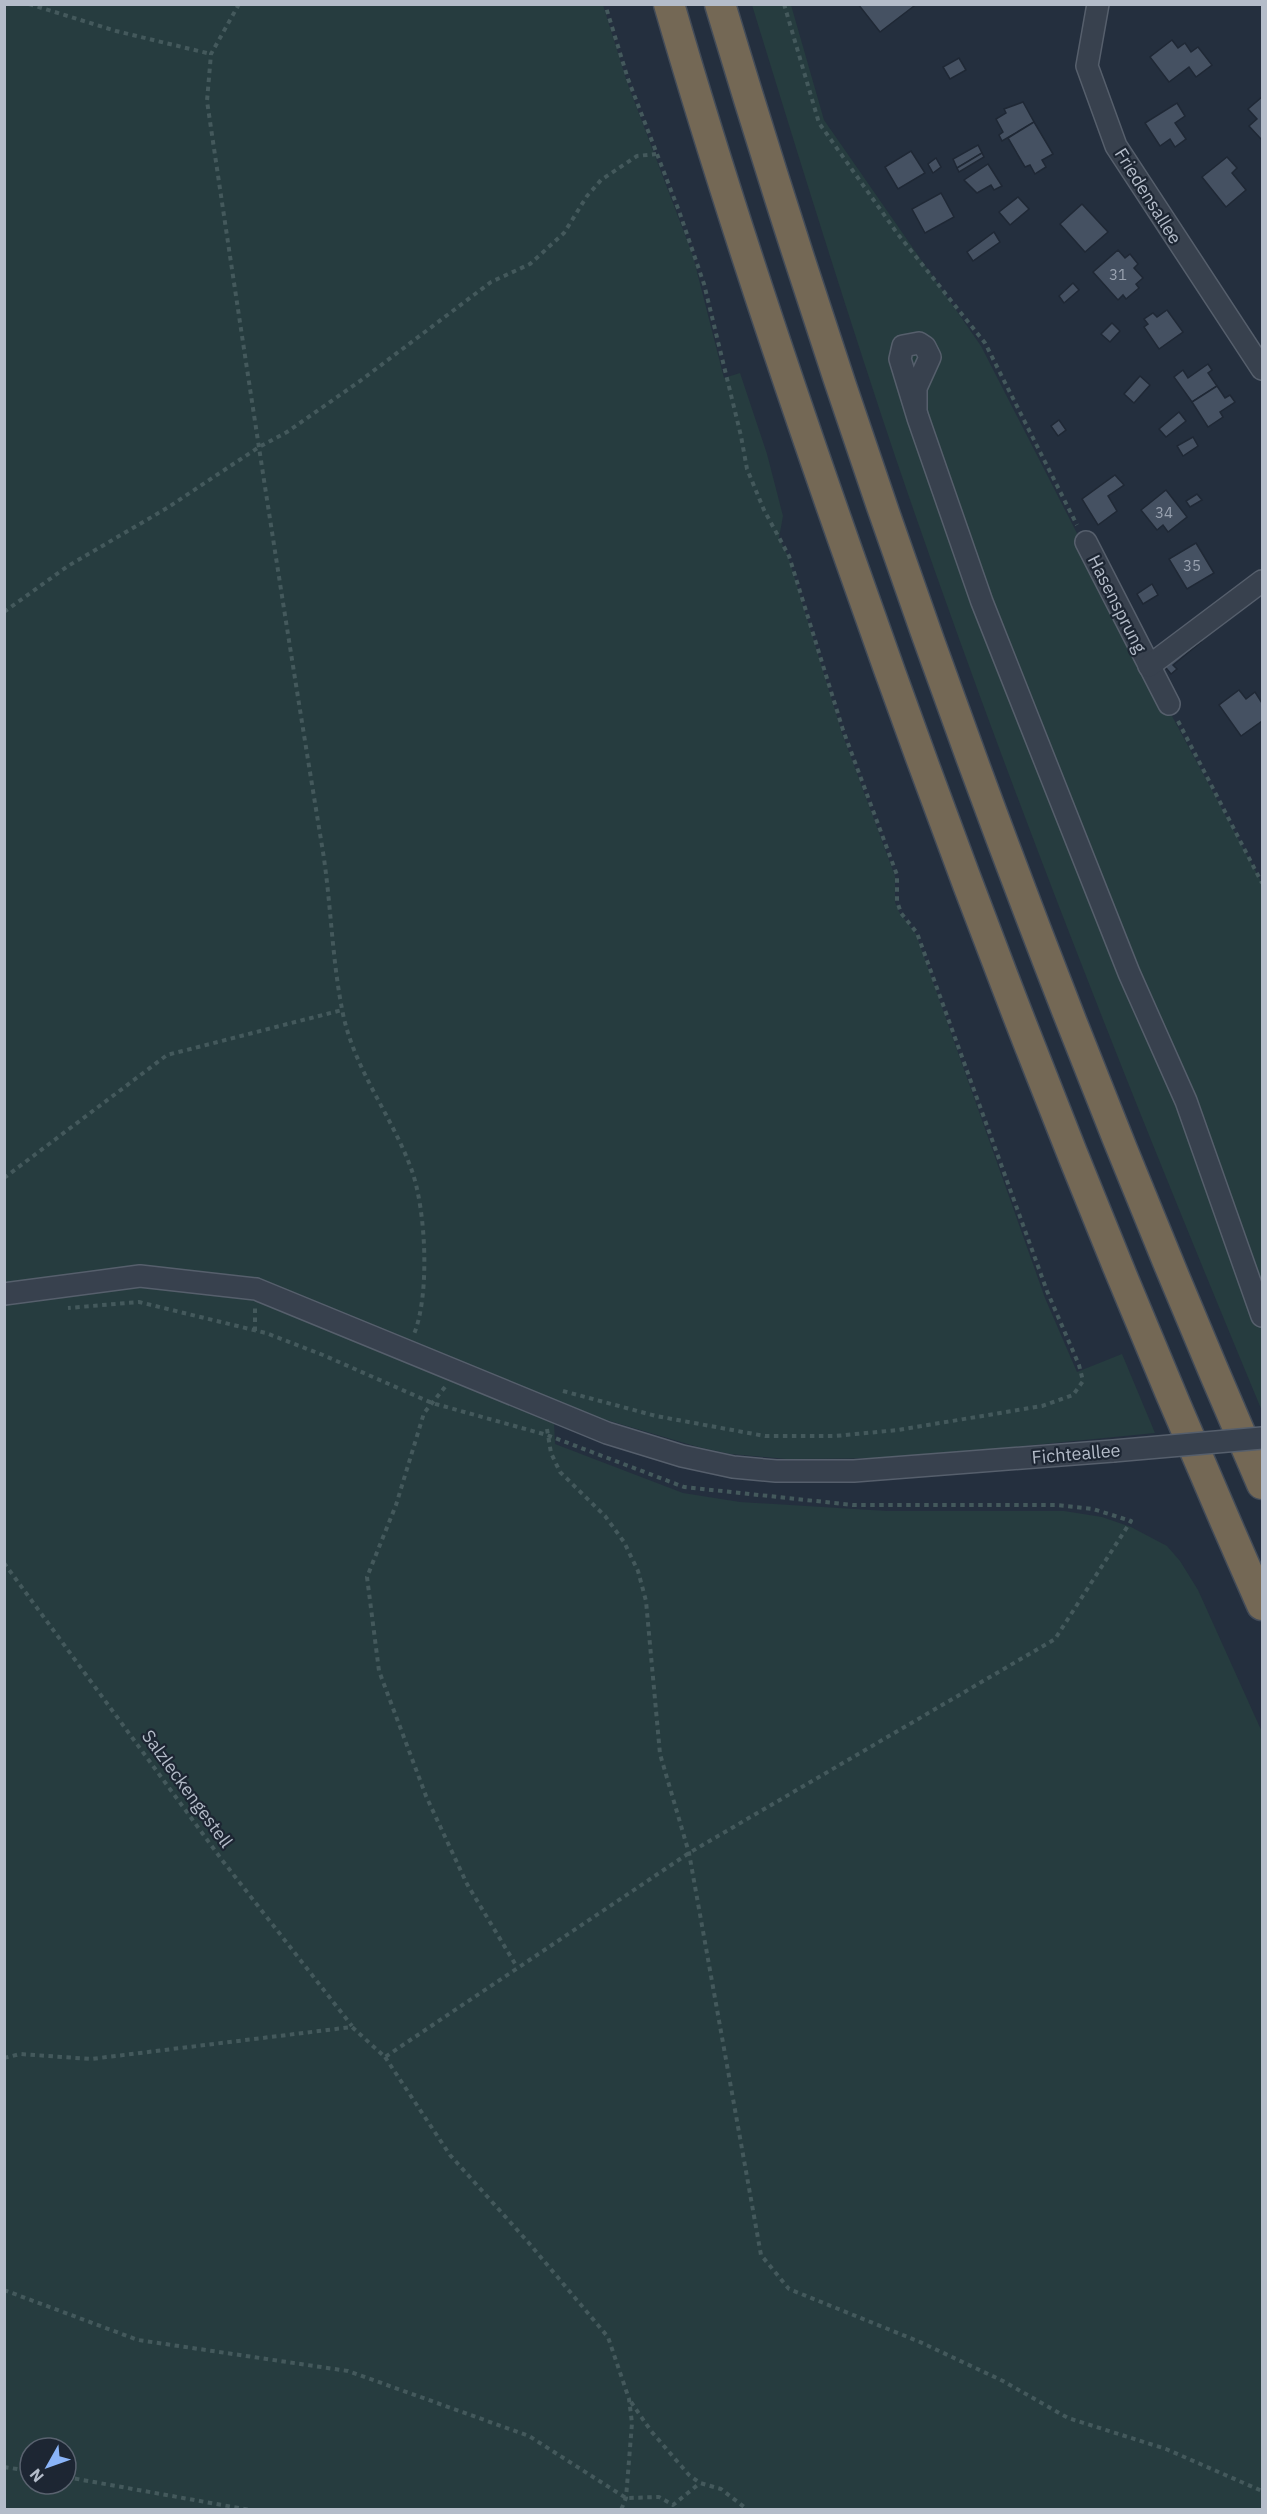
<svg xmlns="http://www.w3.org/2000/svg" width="1267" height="2514" viewBox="0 0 1267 2514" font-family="'IBM Plex Sans',sans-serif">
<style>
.green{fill:#263c3f;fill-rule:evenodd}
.building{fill:#455162;stroke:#1f2835;stroke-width:1.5}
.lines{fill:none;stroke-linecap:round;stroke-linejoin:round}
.minor-casing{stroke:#565f6c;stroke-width:24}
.highway-casing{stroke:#434c59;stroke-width:33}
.path{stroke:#44595c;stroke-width:4;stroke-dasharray:4.5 4.5;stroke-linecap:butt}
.minor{stroke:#38414e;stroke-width:21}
.highway{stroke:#746855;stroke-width:30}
.minor-bridge-casing{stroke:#565f6c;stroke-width:24;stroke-linecap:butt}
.minor-bridge{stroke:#38414e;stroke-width:21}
.labels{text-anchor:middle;stroke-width:4.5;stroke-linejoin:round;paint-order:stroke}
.number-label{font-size:15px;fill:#98a1af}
.street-label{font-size:18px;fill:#b4bcc9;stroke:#1d2633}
</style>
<rect width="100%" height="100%" fill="#242f3e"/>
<g class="green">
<path d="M5,5H603L627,82L693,256L724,378L740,373L767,454L783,516L779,538L788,556L842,733L895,876V902L899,912L916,934L1045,1298L1077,1372L1122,1354L1155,1433L902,1458L787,1459L730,1454L698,1447L559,1406L554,1421L555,1444L683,1493L740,1502L887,1511H1064L1102,1517L1131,1527L1167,1546L1180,1561L1198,1590L1262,1732V2509L5,2510ZM30,2448H66V2484H30Z"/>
<path d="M752,5H791L824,120L981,346L1146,668L1262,883V1411C1131,1096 1005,779 895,456C845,307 798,155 752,5Z"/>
</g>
<g class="building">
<path d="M858,4H912L914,6L880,32Z"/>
<path d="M1172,40L1178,48L1185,43L1191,52L1198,47L1212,65L1196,77L1189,67L1169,82L1150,57Z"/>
<path d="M959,58L966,70L950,79L943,67Z"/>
<path d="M1262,97V138L1261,139L1249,126L1257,119L1248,109Z"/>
<path d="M1023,102L1034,122L1002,141L999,135L1003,132L996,119L1006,113L1004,109Z"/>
<path d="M1177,103L1185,116L1175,123L1186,139L1175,147L1170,139L1160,146L1145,123Z"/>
<path d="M1034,122L1053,154L1042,160L1046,167L1035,174L1030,165L1025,167L1008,138Z"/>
<path d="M978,145L982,153L957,168L953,159Z"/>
<path d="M911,151L925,173L898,189L885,167Z"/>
<path d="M982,153L984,157L959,172L957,168Z"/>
<path d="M1227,157L1237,168L1232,173L1246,190L1226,207L1202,177Z"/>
<path d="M936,158L941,167L933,173L928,164Z"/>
<path d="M988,164L1002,186L994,190L991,185L977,193L964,180Z"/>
<path d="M941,193L954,217L925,233L912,209Z"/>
<path d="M1018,197L1029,209L1010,225L999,212Z"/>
<path d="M1082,204L1108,232L1085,252L1060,224Z"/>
<path d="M994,232L1000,242L973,261L967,252Z"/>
<path d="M1118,250L1125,258L1130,254L1138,264L1134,268L1143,278L1136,284L1139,288L1126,299L1123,295L1118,300L1093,272Z"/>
<path d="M1073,283L1079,290L1064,303L1059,296Z"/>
<path d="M1167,310L1183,332L1159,349L1144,327L1148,324L1144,319L1153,313L1157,317Z"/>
<path d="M1112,323L1120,331L1110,342L1101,334Z"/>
<path d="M1208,364L1212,370L1208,373L1217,386L1192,402L1174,377L1183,370L1188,378Z"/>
<path d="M1140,376L1150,385L1134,403L1124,394Z"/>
<path d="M1217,386L1225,398L1230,395L1235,402L1220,412L1223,417L1208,427L1192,402Z"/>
<path d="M1179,412L1186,421L1166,437L1159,429Z"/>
<path d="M1059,420L1066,430L1058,436L1051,426Z"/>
<path d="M1193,437L1198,446L1183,456L1177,446Z"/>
<path d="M1115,475L1124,485L1108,496L1117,511L1098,525L1082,499Z"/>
<path d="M1166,490L1187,517L1168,532L1163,525L1157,530L1141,510Z"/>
<path d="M1197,494L1202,500L1190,507L1186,501Z"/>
<path d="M1196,543L1214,573L1187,589L1169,559Z"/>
<path d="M1152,584L1158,595L1143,604L1137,594Z"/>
<path d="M1195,636L1201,642L1173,665L1177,669L1171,674L1162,663Z"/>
<path d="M1239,690L1246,699L1255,692L1262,703V721L1241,736L1219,705Z"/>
</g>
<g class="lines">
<defs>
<g id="minor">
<path d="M1098,4L1087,66L1116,146L1262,369"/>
<path d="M916,410V388L930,357L925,347L919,343L903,346L900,359L918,418L982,602L1129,973L1186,1101L1262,1316"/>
<path d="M1086,542L1169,704"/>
<path d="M1149,666L1262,581"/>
<path d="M4,1294L140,1276L256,1289L607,1433L682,1456L733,1467L776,1471H854L1113,1451"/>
</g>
<g id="highway">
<path d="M669,4C725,197 789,387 856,576C978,924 1113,1268 1262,1605"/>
<path d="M720,4C871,507 1053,1002 1262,1484"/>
</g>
</defs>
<use href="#minor" class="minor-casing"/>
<use href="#highway" class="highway-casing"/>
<g class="path">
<path d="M29,4L116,31L211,54"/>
<path d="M239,4L211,54L207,101C244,352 282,602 323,852C331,904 332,958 342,1009C353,1069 392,1115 412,1171C426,1211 430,1295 414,1334"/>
<path d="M784,4L819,123L897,233L985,343L1077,525"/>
<path d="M4,612L68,566L167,508L259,447L287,432L360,381L491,282L530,264L564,233L587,196L601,180L637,156L656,154"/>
<path d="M1178,721L1262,883"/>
<path d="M4,1178L167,1055L342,1010"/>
<path d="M255,1331V1308"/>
<path d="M445,1387L424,1413L396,1505L367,1577L379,1671L426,1796L467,1884L517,1967"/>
<path d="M563,1391L656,1416L765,1436H835L898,1430L1042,1406L1073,1395L1083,1381L1079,1365L1047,1291L917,933L901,913L897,901V875L843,730L789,556L764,510L747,469L741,436L704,284L679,211L628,79L605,4"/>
<path d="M547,1429L551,1453L560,1472L605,1516L624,1542L638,1571L646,1601L660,1754L689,1853L761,2255L789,2289L920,2342L1003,2381L1068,2418L1166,2449L1262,2491"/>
<path d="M4,1563L222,1860L352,2026"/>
<path d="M385,2057L450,2155L528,2242L608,2337L629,2399L632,2423L626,2498L621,2510"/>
<path d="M4,2058L20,2054L91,2059L352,2027L385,2057L689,1853L1055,1639L1131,1521L1093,1509L1056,1505H853L684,1487L547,1435L432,1403L323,1355L266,1333L139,1302L68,1308"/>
<path d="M4,2290L138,2340L348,2371L529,2436L626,2498L659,2497L673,2505L700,2483"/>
<path d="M631,2402L651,2431L689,2475L700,2483L721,2489L748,2510"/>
<path d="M4,2467L30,2471"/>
<path d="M66,2477L250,2510"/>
</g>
<use href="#minor" class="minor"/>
<use href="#highway" class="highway"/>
<defs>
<path id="minor-bridge" d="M1113,1451L1262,1438"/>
</defs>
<use href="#minor-bridge" class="minor-bridge-casing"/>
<use href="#minor-bridge" class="minor-bridge"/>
</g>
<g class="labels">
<g class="number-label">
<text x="1118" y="280">31</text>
<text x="1164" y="518">34</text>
<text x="1192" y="571">35</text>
</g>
<g class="street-label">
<text transform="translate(1148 196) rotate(58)" y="6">Friedensallee</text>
<text transform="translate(1117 604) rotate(63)" y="6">Hasensprung</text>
<text transform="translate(1076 1454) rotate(-5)" y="6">Fichteallee</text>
<text transform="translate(187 1789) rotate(54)" y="6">Salzleckengestell</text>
</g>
</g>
<rect width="1267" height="2514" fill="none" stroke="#b4bcc9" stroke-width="12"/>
<g transform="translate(48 2466) rotate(230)"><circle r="28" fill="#1d2633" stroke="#59626f" stroke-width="1.5"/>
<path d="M0-4.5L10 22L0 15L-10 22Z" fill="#8ab4f8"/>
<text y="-9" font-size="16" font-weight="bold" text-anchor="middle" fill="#b4bcc9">N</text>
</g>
</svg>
